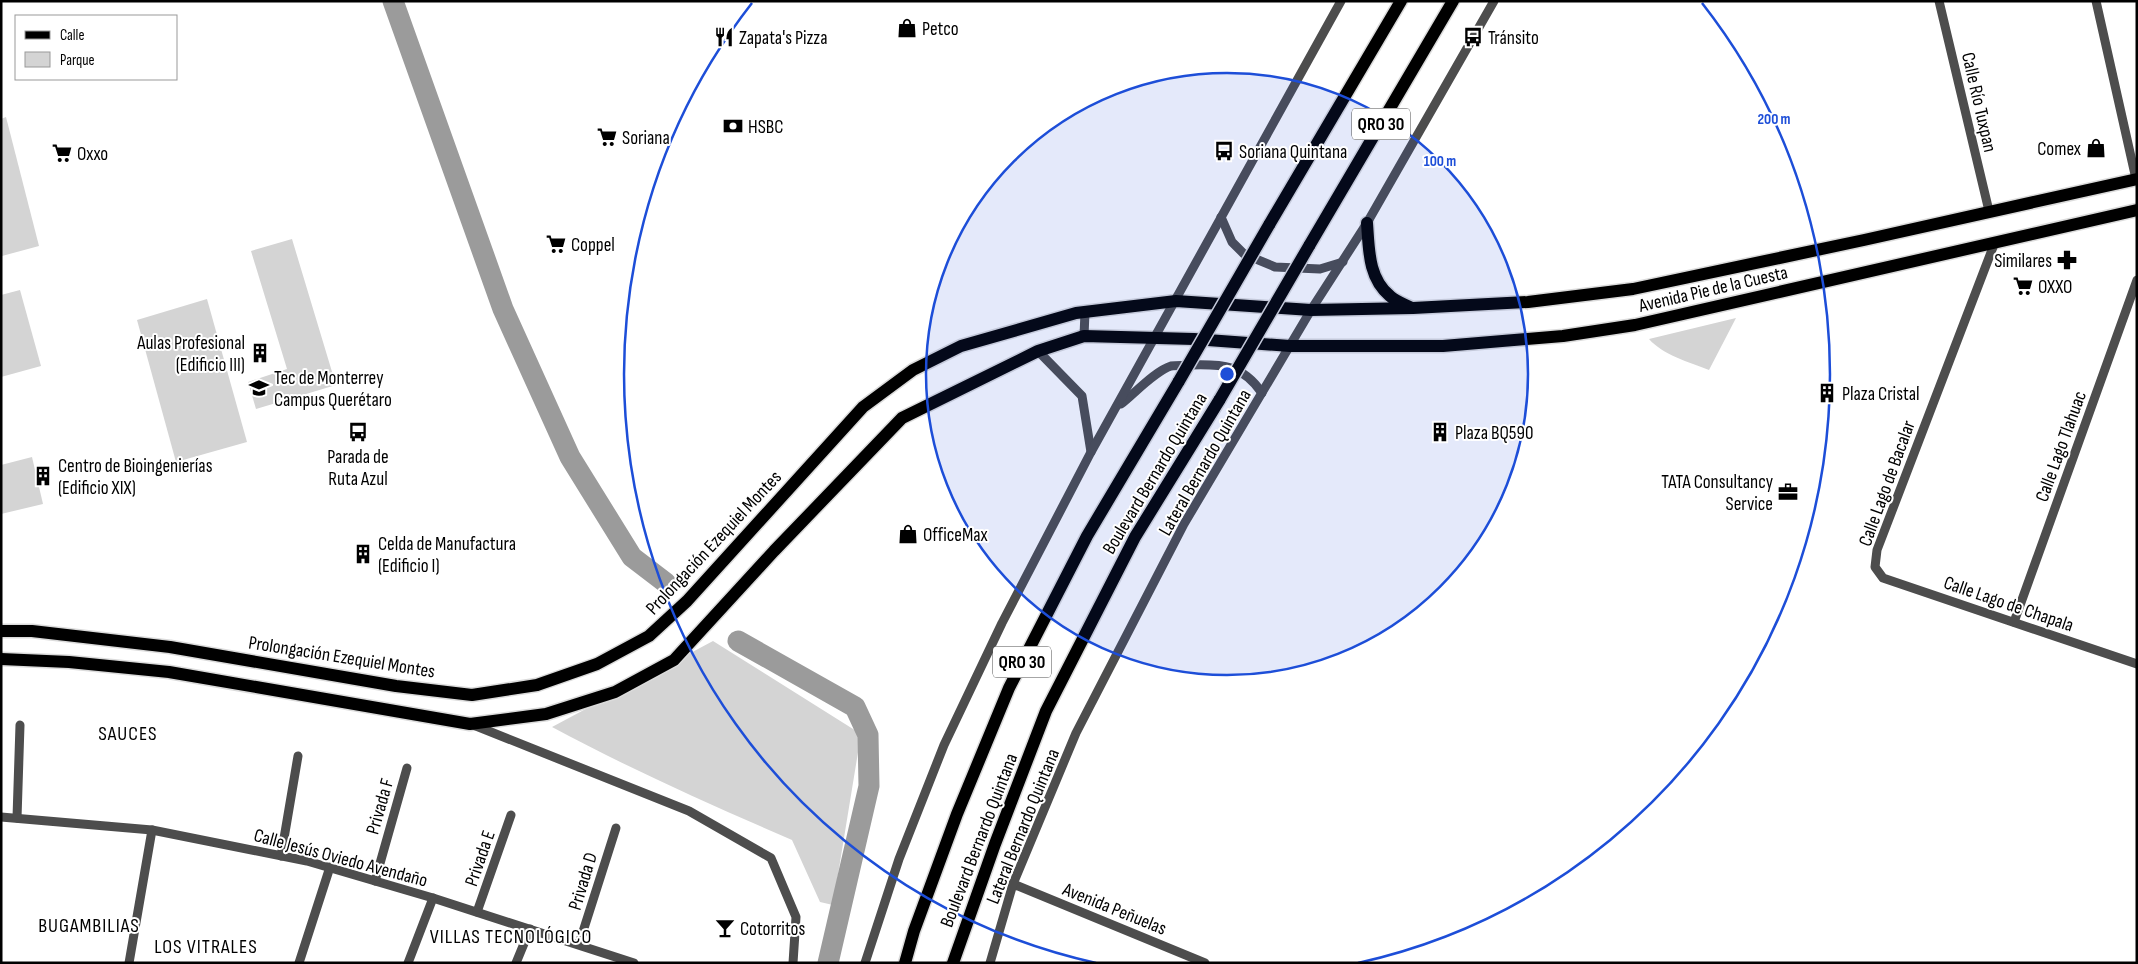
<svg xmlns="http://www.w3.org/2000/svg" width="2138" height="964" viewBox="0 0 2138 964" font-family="'Sofia Sans Condensed',sans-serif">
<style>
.green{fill:#d4d4d4}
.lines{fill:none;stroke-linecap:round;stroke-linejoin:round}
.canal{stroke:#9b9b9b;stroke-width:21}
.major-casing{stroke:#dbdbdb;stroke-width:15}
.minor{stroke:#4d4d4d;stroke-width:9}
.major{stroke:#000;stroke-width:12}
.major-bridge-casing{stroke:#dbdbdb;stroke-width:15;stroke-linecap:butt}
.major-bridge{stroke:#000;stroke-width:12}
.ring{fill:none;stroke:#1d4ed8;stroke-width:2.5}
.labels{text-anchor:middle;stroke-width:4;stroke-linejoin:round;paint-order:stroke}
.shield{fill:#fff;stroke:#4c4c4c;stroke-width:1}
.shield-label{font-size:18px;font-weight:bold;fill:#000}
.poi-label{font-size:19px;fill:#000;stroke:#fff;text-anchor:start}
.street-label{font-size:19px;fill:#000;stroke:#fff}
.neighbourhood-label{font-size:20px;letter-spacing:1px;fill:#000;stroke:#fff}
.centre{fill:#1d4ed8;stroke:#fff;stroke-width:2.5}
.ring-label{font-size:15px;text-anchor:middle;font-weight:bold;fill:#1d4ed8;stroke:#fff;stroke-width:4;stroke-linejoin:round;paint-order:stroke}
</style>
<rect width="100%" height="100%" fill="#fff"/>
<g class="green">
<path d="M6,117L39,246L2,256L1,119Z"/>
<path d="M292,239L336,385L256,409L248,382L287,369L251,251Z"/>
<path d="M20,290L41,366L1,377V295Z"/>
<path d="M207,299L247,442L176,462L137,320Z"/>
<path d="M1736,318L1709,370C1689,362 1663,355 1649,339Z"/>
<path d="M32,457L43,504L1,514V465Z"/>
<path d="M713,641L861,734L833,905L820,902L792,840C711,805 630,769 552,727Z"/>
</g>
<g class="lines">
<g class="canal">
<path d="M393,1L503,309L570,457L632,557L666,583"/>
<path d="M738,641L855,707L868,735L869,786L828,963"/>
</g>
<defs>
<g id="major">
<path d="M1367,223C1369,249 1368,278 1390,296C1395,301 1404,304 1410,307"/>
<path d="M1269,225L1401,1"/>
<path d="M1309,246L1453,1"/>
<path d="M1,631H32L170,647L396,686L472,695L537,685L597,664L649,636L687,601L863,407L913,370L961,346L1076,313L1176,301L1311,310L1413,308L1528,302L1633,289L1864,240L2137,179"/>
<path d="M1,659L69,662L169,672L470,724L546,714L615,692L674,660L774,551L902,418L1038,351L1084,336L1194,339L1290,346H1443L1563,336L1635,325L2137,210"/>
<path d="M905,963L914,931L957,814L1009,688L1087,536L1179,381"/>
<path d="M953,963L995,844L1046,711L1135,537L1220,399"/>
</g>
</defs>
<use href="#major" class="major-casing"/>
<g class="minor">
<path d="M1939,1L1989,211"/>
<path d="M2096,1L2136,179"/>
<path d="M1221,217L1232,242L1244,254L1275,267L1320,269L1343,262"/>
<path d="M1995,242L1877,550L1875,567L1883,578L2137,664"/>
<path d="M1084,336L1085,312"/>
<path d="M1038,351L1082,396L1091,452"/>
<path d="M1121,404C1134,394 1155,371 1171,366C1177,365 1185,366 1191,365C1223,364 1243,365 1262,393"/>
<path d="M2014,622L2137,280"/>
<path d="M471,724L689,811L771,858L796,917L793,963"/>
<path d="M1,817L152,830L307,861L433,898L634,963"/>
<path d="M17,818L20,725"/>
<path d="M281,856L298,756"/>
<path d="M375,881L407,768"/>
<path d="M1013,884L1205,963"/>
<path d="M477,912L511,815"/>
<path d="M579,944L616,828"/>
<path d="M129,963L152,830"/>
<path d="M299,963L330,867"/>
<path d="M408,963L433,898"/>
<path d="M516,963L530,929"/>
<path d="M865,963L899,859L944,745L1002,623L1091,452L1341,1"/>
<path d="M990,963L1013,884L1076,733L1184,524L1311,310L1367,223L1494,1"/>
</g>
<use href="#major" class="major"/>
<defs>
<g id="major-bridge">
<path d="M1179,381L1269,225"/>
<path d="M1220,399L1309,246"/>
</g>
</defs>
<use href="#major-bridge" class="major-bridge-casing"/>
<use href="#major-bridge" class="major-bridge"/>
</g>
<circle cx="1227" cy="374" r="301" fill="#1d4ed8" fill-opacity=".12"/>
<g class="ring">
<circle cx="1227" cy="374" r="301"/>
<path d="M1096 963A603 603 0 0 1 752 3M1702 3A603 603 0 0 1 1358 963"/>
</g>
<defs>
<symbol id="shop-bare" viewBox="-9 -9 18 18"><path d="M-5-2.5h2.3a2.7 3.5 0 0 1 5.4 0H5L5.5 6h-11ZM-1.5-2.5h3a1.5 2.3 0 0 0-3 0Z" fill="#000" stroke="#fff" stroke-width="2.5" paint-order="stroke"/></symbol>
<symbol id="restaurant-bare" viewBox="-9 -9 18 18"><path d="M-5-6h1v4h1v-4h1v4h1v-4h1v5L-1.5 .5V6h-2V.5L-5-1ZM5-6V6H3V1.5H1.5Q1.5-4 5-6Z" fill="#000" stroke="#fff" stroke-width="2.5" paint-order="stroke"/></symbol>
<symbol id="bus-bare" viewBox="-9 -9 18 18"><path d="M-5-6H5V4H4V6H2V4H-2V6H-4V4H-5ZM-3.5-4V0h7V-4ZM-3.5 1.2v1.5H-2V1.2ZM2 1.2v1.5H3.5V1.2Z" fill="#000" stroke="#fff" stroke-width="2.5" paint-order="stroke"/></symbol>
<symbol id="bank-bare" viewBox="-9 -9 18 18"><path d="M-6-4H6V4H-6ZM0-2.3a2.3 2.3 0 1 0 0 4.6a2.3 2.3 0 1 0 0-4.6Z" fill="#000" stroke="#fff" stroke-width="2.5" paint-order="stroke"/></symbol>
<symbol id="supermarket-bare" viewBox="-9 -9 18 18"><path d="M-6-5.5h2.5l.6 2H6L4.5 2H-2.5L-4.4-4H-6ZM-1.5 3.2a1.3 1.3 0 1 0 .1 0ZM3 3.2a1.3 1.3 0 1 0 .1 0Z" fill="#000" stroke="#fff" stroke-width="2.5" paint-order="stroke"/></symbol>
<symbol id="pharmacy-bare" viewBox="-9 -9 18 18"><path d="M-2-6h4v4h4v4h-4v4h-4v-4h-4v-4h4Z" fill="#000" stroke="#fff" stroke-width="2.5" paint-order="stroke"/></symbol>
<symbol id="building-bare" viewBox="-9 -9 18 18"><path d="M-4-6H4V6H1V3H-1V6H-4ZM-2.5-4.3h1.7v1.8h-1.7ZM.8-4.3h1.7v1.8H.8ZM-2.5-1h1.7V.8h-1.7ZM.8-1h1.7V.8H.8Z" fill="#000" stroke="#fff" stroke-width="2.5" paint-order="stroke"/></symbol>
<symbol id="university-bare" viewBox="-9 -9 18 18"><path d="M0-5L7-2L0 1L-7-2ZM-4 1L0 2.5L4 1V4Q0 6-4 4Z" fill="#000" stroke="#fff" stroke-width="2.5" paint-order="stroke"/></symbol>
<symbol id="office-bare" viewBox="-9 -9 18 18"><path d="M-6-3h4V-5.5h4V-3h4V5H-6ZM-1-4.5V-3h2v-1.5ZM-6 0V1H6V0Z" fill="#000" stroke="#fff" stroke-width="2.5" paint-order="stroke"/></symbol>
<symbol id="bar-bare" viewBox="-9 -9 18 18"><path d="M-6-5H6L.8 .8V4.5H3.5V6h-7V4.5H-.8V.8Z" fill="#000" stroke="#fff" stroke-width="2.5" paint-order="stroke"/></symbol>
</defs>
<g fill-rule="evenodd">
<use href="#shop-bare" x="893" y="14" width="28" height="28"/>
<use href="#restaurant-bare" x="710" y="23" width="28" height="28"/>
<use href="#bus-bare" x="1459" y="23" width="28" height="28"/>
<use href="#bank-bare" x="719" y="112" width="28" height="28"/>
<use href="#supermarket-bare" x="593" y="123" width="28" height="28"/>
<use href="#shop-bare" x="2082" y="134" width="28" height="28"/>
<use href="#bus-bare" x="1210" y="137" width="28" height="28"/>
<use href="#supermarket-bare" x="48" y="139" width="28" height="28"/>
<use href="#supermarket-bare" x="542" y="230" width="28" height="28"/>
<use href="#pharmacy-bare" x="2053" y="246" width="28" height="28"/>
<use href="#supermarket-bare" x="2009" y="272" width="28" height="28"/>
<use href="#building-bare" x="246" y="339" width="28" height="28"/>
<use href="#university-bare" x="245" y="374" width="28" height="28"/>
<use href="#building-bare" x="1813" y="379" width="28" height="28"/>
<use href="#bus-bare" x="344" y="418" width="28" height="28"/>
<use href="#building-bare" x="1426" y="418" width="28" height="28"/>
<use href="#building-bare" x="29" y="462" width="28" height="28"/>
<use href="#office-bare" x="1774" y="478" width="28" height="28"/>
<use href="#shop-bare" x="894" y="520" width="28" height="28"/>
<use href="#building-bare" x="349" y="540" width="28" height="28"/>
<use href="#bar-bare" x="711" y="914" width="28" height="28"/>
</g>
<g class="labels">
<g class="shield">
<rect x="1352" y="108.5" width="58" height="31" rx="4"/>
<rect x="993" y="646.5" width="58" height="31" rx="4"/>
</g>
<g class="shield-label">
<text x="1381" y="130">QRO 30</text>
<text x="1022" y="668">QRO 30</text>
</g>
<g class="poi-label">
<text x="922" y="35">Petco</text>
<text x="739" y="44">Zapata's Pizza</text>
<text x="1488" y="44">Tránsito</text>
<text x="748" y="133">HSBC</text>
<text x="622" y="144">Soriana</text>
<text x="2081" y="155" text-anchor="end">Comex</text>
<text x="1239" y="158">Soriana Quintana</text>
<text x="77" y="160">Oxxo</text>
<text x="571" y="251">Coppel</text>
<text x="2052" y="267" text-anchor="end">Similares</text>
<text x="2038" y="293">OXXO</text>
<text x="245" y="349" text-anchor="end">Aulas Profesional<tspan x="245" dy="22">(Edificio III)</tspan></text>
<text x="274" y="384">Tec de Monterrey<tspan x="274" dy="22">Campus Querétaro</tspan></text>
<text x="1842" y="400">Plaza Cristal</text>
<text x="1455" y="439">Plaza BQ590</text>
<text x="358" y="463" text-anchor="middle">Parada de<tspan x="358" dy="22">Ruta Azul</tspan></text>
<text x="58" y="472">Centro de Bioingenierías<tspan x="58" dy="22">(Edificio XIX)</tspan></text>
<text x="1773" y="488" text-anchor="end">TATA Consultancy<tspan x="1773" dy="22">Service</tspan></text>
<text x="923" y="541">OfficeMax</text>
<text x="378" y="550">Celda de Manufactura<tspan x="378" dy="22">(Edificio I)</tspan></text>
<text x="740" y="935">Cotorritos</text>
</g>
<g class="street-label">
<text transform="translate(1980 102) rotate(77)" y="7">Calle Río Tuxpan</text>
<text transform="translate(1713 288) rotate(-13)" y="7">Avenida Pie de la Cuesta</text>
<text transform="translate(2060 446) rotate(-70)" y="7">Calle Lago Tlahuac</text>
<text transform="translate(1204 462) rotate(-60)" y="7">Lateral Bernardo Quintana</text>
<text transform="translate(1154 473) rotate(-59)" y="7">Boulevard Bernardo Quintana</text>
<text transform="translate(1886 483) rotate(-70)" y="7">Calle Lago de Bacalar</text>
<text transform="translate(713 542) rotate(-47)" y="7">Prolongación Ezequiel Montes</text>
<text transform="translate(2009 603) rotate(19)" y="7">Calle Lago de Chapala</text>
<text transform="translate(342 656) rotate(9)" y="7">Prolongación Ezequiel Montes</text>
<text transform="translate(379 806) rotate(-74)" y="7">Privada F</text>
<text transform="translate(1022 826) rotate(-68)" y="7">Lateral Bernardo Quintana</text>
<text transform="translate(978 840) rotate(-69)" y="7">Boulevard Bernardo Quintana</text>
<text transform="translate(341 857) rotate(15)" y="7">Calle Jesús Oviedo Avendaño</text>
<text transform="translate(479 858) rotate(-71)" y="7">Privada E</text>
<text transform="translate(582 881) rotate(-73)" y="7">Privada D</text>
<text transform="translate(1115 908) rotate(22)" y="7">Avenida Peñuelas</text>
</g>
<g class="neighbourhood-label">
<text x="128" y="740">SAUCES</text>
<text x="89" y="932">BUGAMBILIAS</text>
<text x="511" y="943">VILLAS TECNOLÓGICO</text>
<text x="206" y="953">LOS VITRALES</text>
</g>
</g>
<circle cx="1227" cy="374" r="8" class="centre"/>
<g class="ring-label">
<text x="1774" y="124">200 m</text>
<text x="1440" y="166">100 m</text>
</g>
<rect width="2138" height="964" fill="none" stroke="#000000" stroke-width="5"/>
<rect x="15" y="15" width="162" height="65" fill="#ffffff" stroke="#999999"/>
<rect x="25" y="31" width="25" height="8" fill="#000000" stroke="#999999"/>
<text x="60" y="40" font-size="15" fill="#000000">Calle</text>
<rect x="25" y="52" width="25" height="15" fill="#d4d4d4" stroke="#999999"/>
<text x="60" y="65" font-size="15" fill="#000000">Parque</text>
</svg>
